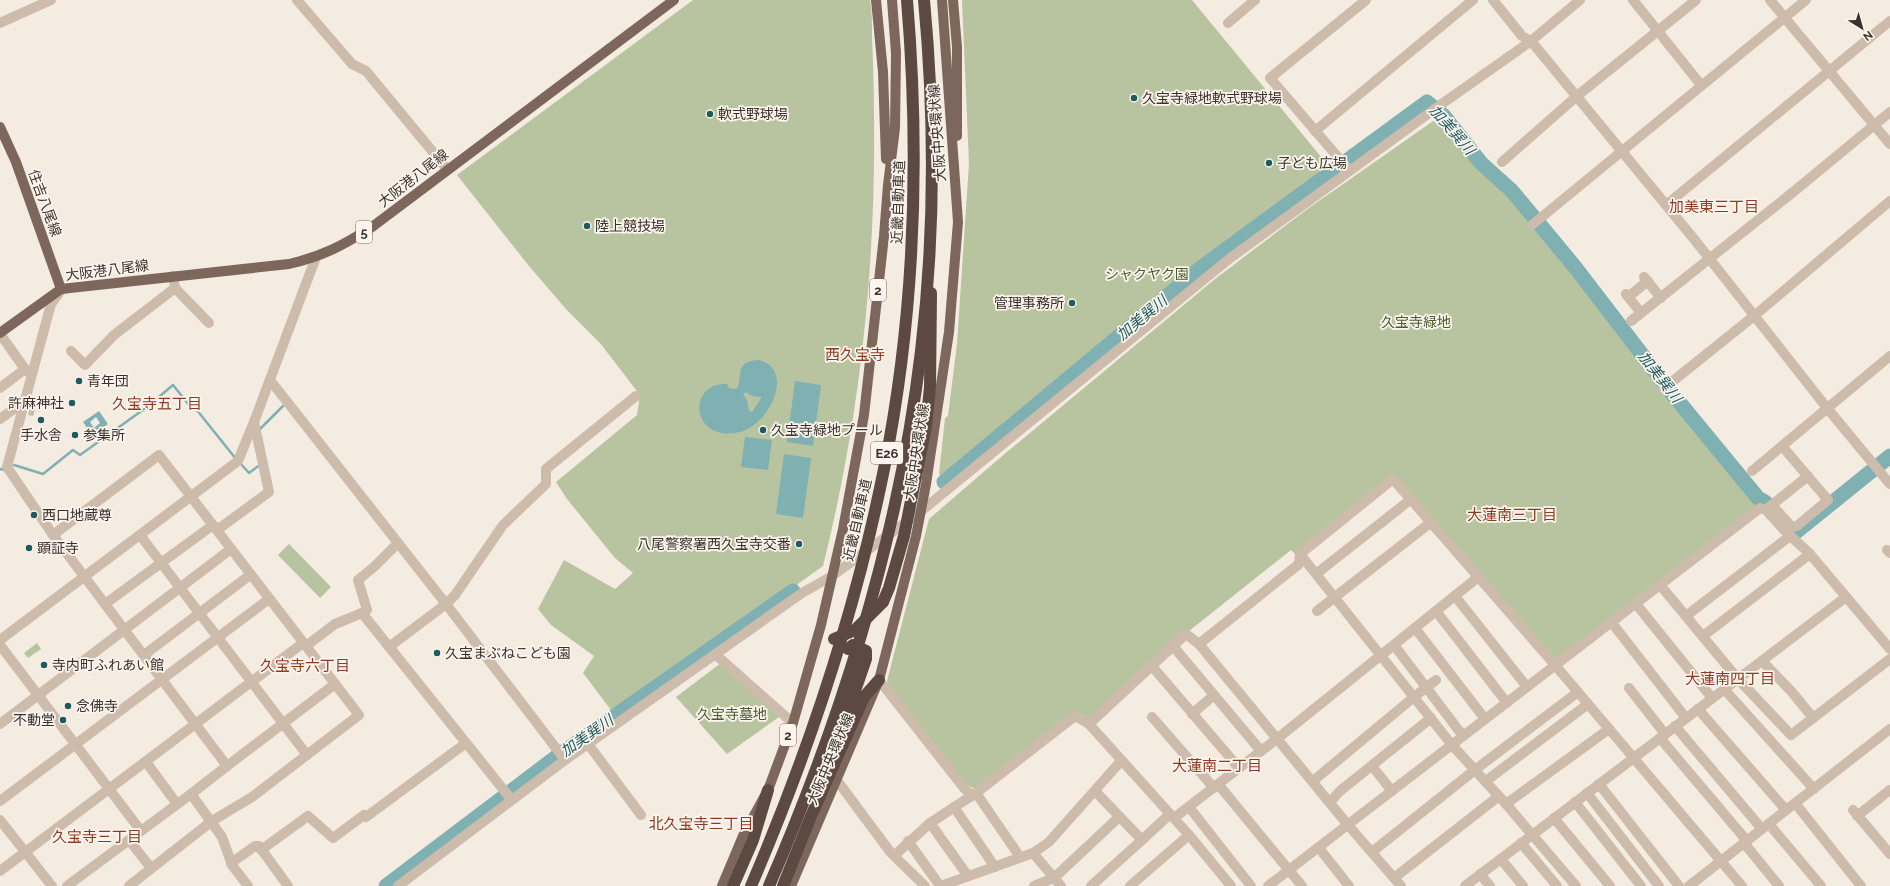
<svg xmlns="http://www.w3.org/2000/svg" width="1890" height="886" viewBox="0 0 1890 886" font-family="Raleway,'Noto Sans JP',sans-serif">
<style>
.green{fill:#b8c4a0}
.water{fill:#7fb0b2;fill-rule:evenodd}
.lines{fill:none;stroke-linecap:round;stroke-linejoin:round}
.stream{stroke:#7fb0b2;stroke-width:2.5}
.river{stroke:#7fb0b2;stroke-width:15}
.minor{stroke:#cdbbac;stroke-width:10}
.major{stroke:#7d675c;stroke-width:10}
.highway{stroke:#5c4a42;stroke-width:12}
.highway-bridge{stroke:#5c4a42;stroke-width:12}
.poi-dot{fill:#1f5a5e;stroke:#fbf5ee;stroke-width:1.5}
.labels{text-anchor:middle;stroke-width:3.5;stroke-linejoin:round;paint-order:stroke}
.shield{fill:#fbf5ee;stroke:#756b66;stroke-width:1}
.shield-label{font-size:13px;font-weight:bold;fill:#3b302b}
.poi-label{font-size:14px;fill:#3b302b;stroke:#fbf5ee;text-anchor:start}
.street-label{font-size:14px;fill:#3b302b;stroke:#fbf5ee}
.park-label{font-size:14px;fill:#4a5a2e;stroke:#fbf5ee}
.water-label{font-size:15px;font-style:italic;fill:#1f5a5e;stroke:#fbf5ee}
.neighbourhood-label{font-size:15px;fill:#8c3b22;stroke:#fbf5ee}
</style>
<rect width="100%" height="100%" fill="#f4ebe1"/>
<g class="green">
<path d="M693,0H870C872,12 872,24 872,36C873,62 874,88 874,115C876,267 860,418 823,566L614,714L583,673L594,656L551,625L538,609L564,560L615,589L633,573L615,558L567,499L556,482L637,415L640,395L600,343L566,309L529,266L457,175Z"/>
<path d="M962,0H1192L1331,169L1202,265L1075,368L944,480L939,474L945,418L948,416L957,344L969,164Z"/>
<path d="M1439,117L1478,164L1510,193L1583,281L1760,503L1557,659L1549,654L1393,475L1296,555L1291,550L1184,635L1090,719L1077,712L975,789L965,784L888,685L887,681L929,519L1001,457L1215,279L1306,210Z"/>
<path d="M32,401L37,403L33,416L28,415Z"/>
<path d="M289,544L331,587L320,598L278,555Z"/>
<path d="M37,643L41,649L28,658L24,653Z"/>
<path d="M721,663L779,717L727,754L676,697Z"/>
</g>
<g class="water">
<path d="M758,360C796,367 771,428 735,433C690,439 688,382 727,384L729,388L735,389L738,387C742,372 736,362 758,360ZM746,392L752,396L762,397L752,412L749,411L747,400L743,394Z"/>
<path d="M795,381L821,385L813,446L787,442Z"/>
<path d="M99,411L108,424L92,435L83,422ZM96,417L100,423L94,428L90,422Z"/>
<path d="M745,437L772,440L768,470L741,467Z"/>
<path d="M784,454L811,458L803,518L776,514Z"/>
</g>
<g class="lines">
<g class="stream">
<path d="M259,430L283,406"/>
<path d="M240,463L249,473L261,464"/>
<path d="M14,465L43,474L73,450L80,455L147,407L173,385L189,405L196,409L236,459"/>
<path d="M0,469L5,470"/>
</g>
<g class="river">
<path d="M944,482L1202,267L1427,102L1443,115L1481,163L1512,191L1575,267L1670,391L1758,498L1765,502L1791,532H1796L1890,456"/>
<path d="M386,886L555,758L793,591"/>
</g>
<g class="minor">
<path d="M297,0L352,64L366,71L447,169"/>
<path d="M1493,0L1522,36L1531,41L1694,239L1827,408L1890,484"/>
<path d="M1633,0L1701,85"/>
<path d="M1770,0L1890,144"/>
<path d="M0,23L51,0"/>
<path d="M1228,23L1255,0"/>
<path d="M1315,131L1473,0"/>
<path d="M1502,162L1577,96L1696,0"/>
<path d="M1349,170L1270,78L1366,0"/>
<path d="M1666,205L1890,21"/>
<path d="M1532,225L1806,0"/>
<path d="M1644,277L1661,298"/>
<path d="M175,288L209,323"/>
<path d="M61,290L51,304L7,467L53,535L227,766L191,794L222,837L232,865L248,886"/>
<path d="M1626,294L1641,313"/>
<path d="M1628,297L1648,281"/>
<path d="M1631,321L1792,193L1890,112"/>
<path d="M0,334L25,369"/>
<path d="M71,351L85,365L114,335L175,288L173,276"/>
<path d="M270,380L446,604L565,760"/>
<path d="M0,388L25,369L29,373"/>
<path d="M1663,389L1754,316L1890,201"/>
<path d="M0,419L25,401"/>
<path d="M1752,471L1890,356"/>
<path d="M1772,505L1792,527L1797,526L1828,500L1782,446"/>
<path d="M1767,509L1808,476"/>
<path d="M217,530L269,492L254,422"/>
<path d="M53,535L159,455L359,715L252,797L212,821L129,886"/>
<path d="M140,535L307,755"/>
<path d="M1887,550L1890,553"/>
<path d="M1300,554L1452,745L1506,804L1576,886"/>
<path d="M1316,574L1410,500"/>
<path d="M1660,585L1738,679L1791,735L1890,659"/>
<path d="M1455,596L1527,687"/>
<path d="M105,604L213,525"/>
<path d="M1636,604L1712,698"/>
<path d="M1317,611L1430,523"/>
<path d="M1436,611L1507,703"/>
<path d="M362,613L367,610L358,580L375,566L398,543"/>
<path d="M1686,616L1790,536"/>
<path d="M1612,623L1686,718"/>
<path d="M1415,628L1485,719"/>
<path d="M1703,636L1810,554"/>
<path d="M0,640L238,461L254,422L316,257"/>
<path d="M1199,644L1299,564L1300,554L1393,479L1555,665L1742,886"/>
<path d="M0,645L141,831L129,840L151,868"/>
<path d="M1394,645L1463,736"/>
<path d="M306,646L335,624L362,613L511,799"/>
<path d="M1173,646L1261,751"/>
<path d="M389,647L446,604L455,595L503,525L546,484V469L636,396"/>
<path d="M715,654L793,723"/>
<path d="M144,655L250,575"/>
<path d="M1762,661L1792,692L1813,718"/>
<path d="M1151,665L1239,768"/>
<path d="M879,680L964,788L972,796"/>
<path d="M1629,688L1665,734"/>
<path d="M1724,689L1814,789"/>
<path d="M1698,709L1786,810"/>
<path d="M1192,714L1214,695"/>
<path d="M1152,717L1214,788"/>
<path d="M0,724L231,549"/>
<path d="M1089,724L1186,634L1199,644L1348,825L1401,886"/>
<path d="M1675,726L1762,829"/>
<path d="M1660,738L1747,841"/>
<path d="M588,744L641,815"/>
<path d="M146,762L177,804"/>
<path d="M227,766L335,684"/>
<path d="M1372,766L1392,791"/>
<path d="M836,779L891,853L925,886"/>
<path d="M1313,781L1414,697L1436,680"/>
<path d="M1486,781L1588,704"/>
<path d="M1218,784L1302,886"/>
<path d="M1599,784L1679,886"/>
<path d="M976,793L1020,857"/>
<path d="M1587,793L1659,886"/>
<path d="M0,801L269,599"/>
<path d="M1330,802L1340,791L1431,718"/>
<path d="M1575,802L1641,886"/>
<path d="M1795,803L1861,886"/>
<path d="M1506,804L1609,729"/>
<path d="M954,807L995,867"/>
<path d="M1189,807L1251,886"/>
<path d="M1853,810L1890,854"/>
<path d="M1857,816L1890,790"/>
<path d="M1174,818L1278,738L1477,578"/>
<path d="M1554,818L1610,886"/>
<path d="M0,820L52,886"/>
<path d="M930,823L968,876"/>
<path d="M1769,824L1821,886"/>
<path d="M141,831L191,794"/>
<path d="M1142,840L1170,814"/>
<path d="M908,841L940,886"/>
<path d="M1521,843L1557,886"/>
<path d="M1744,843L1779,886"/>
<path d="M1319,848L1349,886"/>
<path d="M261,850L308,816L333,838L364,815L366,817L466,743"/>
<path d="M1372,852L1476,769L1578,692"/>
<path d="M1033,853L1049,842L1121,761"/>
<path d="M895,855L930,823L976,793L1075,716L1089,724L1189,835L1231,886"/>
<path d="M1501,859L1523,886"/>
<path d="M231,863L255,846H259L288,886"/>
<path d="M0,871L303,643"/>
<path d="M1480,874L1490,886"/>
<path d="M1394,878L1499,796"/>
<path d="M67,886L129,840"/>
<path d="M398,886L565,760L802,593L832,576L920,512L1229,259L1436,108L1531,41L1580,0"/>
<path d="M941,886L1033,853L1061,886"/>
<path d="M1034,886L1054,878L1119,817"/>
<path d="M1091,886L1142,840L1095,791"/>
<path d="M1130,886L1189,835"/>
<path d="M1268,886L1760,508L1766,510L1783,529L1810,554L1890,649"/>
<path d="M1465,886L1846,597"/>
<path d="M1689,886L1890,729"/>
</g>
<g class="major">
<path d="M876,0L883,72L886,159"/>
<path d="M953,0L957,47V136"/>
<path d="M0,127L16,162L61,289"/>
<path d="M0,333L61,289L289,264C323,256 342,246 372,227L674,0"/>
<path d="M722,886L743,836L768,790L793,723L821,625L843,529L864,415L884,236L888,185L895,128L896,53L892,0"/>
<path d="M791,886L879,680L916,536L926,484L949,332L958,222L942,0"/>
</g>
<g class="highway">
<path d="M926,426L930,387L931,293"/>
<path d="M834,639L855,630L883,602"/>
<path d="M839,737L866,659V651L853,645L848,649"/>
<path d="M733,886L753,840L768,790"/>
<path d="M783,886L811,816L864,697L879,680"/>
</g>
<g class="highway-bridge">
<path d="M883,602L889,588L904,536L926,426"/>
<path d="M751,886C809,751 855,613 884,469C915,315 920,156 907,0"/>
<path d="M769,886C843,715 899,537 921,351C935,235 935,117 924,0"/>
</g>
</g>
<g class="poi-dot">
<circle cx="1134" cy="98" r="4"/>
<circle cx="710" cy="114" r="4"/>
<circle cx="1269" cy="163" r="4"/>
<circle cx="587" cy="226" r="4"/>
<circle cx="1072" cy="303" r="4"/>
<circle cx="79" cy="381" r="4"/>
<circle cx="72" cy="403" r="4"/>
<circle cx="41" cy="420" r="4"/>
<circle cx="763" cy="430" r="4"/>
<circle cx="75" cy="435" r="4"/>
<circle cx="34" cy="515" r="4"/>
<circle cx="799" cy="544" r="4"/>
<circle cx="29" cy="548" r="4"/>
<circle cx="437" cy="653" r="4"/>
<circle cx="44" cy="665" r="4"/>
<circle cx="68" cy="706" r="4"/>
<circle cx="63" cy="720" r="4"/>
</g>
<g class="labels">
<g class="shield">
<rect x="356" y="221" width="16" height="22" rx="3"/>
<rect x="870" y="279" width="16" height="22" rx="3"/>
<rect x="871" y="442" width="32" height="22" rx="3"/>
<rect x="780" y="724" width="16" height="22" rx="3"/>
</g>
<g class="shield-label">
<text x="364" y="237">5</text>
<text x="878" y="295">2</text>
<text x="887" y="458">E26</text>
<text x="788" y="740">2</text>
</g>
<g class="poi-label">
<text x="1142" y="103">久宝寺緑地軟式野球場</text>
<text x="718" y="119">軟式野球場</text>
<text x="1277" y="168">子ども広場</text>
<text x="595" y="231">陸上競技場</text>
<text x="1064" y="308" text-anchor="end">管理事務所</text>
<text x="87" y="386">青年団</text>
<text x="64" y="408" text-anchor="end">許麻神社</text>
<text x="771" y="435">久宝寺緑地プール</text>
<text x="41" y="440" text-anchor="middle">手水舎</text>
<text x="83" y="440">参集所</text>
<text x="42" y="520">西口地蔵尊</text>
<text x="791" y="549" text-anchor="end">八尾警察署西久宝寺交番</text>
<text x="37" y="553">顕証寺</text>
<text x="445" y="658">久宝まぶねこども園</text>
<text x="52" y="670">寺内町ふれあい館</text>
<text x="76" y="711">念佛寺</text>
<text x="55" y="725" text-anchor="end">不動堂</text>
</g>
<g class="street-label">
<text transform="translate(937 133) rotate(-94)" y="5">大阪中央環状線</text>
<text transform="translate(413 178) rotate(-38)" y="5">大阪港八尾線</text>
<text transform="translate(898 202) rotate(-88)" y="5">近畿自動車道</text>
<text transform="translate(45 203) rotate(70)" y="5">住吉八尾線</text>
<text transform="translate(107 270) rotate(-7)" y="5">大阪港八尾線</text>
<text transform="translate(916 452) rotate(-81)" y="5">大阪中央環状線</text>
<text transform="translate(857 520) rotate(-77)" y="5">近畿自動車道</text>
<text transform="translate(830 759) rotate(-67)" y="5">大阪中央環状線</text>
</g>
<g class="park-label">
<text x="1147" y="279">シャクヤク園</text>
<text x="1416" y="327">久宝寺緑地</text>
<text x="732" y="719">久宝寺墓地</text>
</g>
<g class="water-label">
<text transform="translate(1452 130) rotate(49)" y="5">加美巽川</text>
<text transform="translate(1142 318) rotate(-40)" y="5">加美巽川</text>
<text transform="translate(1660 377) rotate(52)" y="5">加美巽川</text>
<text transform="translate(587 736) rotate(-35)" y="5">加美巽川</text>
</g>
<g class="neighbourhood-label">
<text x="1714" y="212">加美東三丁目</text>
<text x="855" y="360">西久宝寺</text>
<text x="157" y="409">久宝寺五丁目</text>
<text x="1512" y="520">大蓮南三丁目</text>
<text x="305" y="671">久宝寺六丁目</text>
<text x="1730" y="684">大蓮南四丁目</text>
<text x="1217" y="771">大蓮南二丁目</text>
<text x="701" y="829">北久宝寺三丁目</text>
<text x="97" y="842">久宝寺三丁目</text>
</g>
</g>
<g transform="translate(1862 28) rotate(143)" stroke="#fbf5ee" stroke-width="3" paint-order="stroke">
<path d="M0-3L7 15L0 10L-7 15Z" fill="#3b302b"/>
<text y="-6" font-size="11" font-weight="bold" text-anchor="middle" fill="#3b302b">N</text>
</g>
</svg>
